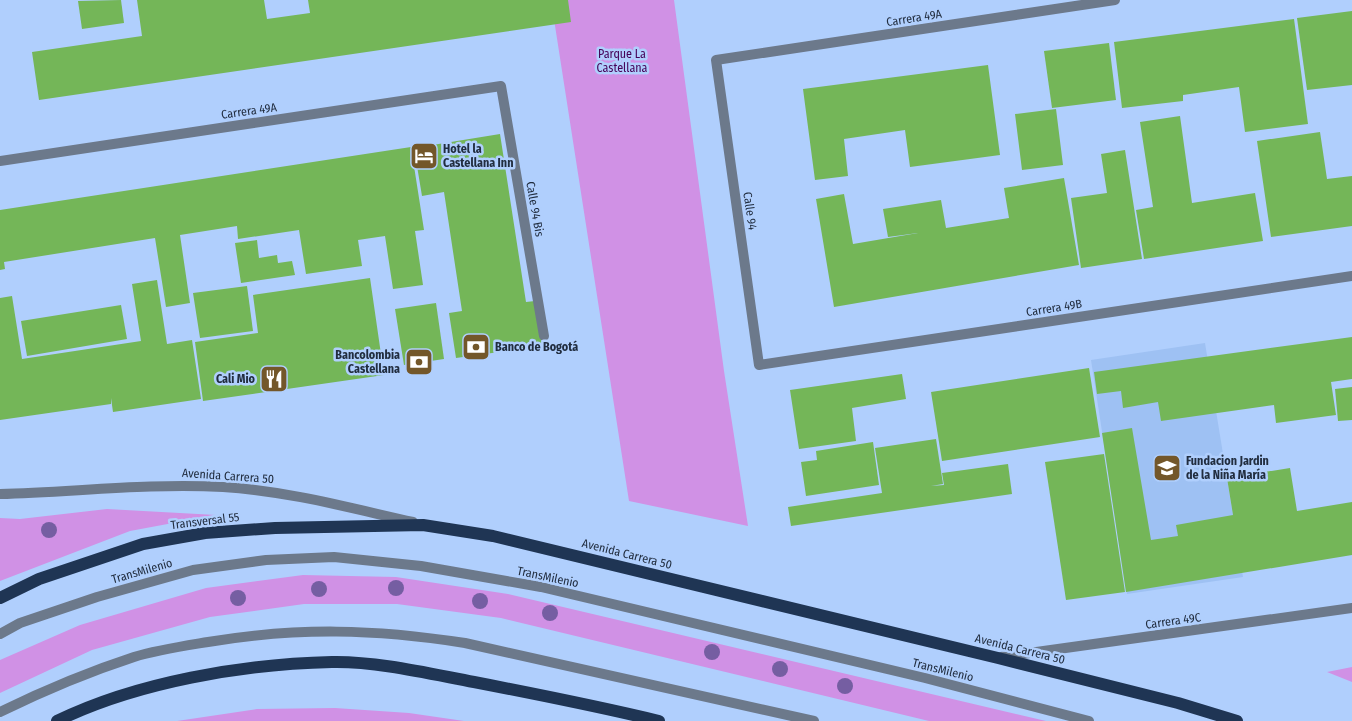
<svg xmlns="http://www.w3.org/2000/svg" width="1352" height="721" viewBox="0 0 1352 721" font-family="'Fira Sans Condensed',sans-serif">
<style>
.built{fill:#9ec1f3}
.green{fill:#d091e5}
.building{fill:#74b658}
.lines{fill:none;stroke-linecap:round;stroke-linejoin:round}
.service{stroke:#6c798b;stroke-width:10}
.minor{stroke:#6c798b;stroke-width:10}
.tertiary{stroke:#6c798b;stroke-width:10}
.primary{stroke:#1f3554;stroke-width:12}
.tree{fill:#755ea2}
.labels{text-anchor:middle;stroke-width:5;stroke-linejoin:round;paint-order:stroke}
.street-label{font-size:12px;fill:#212d3f;stroke:#b0cffd}
.park-label{font-size:12px;fill:#450157;stroke:#b0cffd}
.poi-label{font-size:12px;font-weight:bold;fill:#212d3f;stroke:#b0cffd;text-anchor:start}
</style>
<rect width="100%" height="100%" fill="#b0cffd"/>
<path class="built" d="M1205,343L1243,577L1127,594L1091,360Z"/>
<g class="green">
<path d="M551,0H674L724,371L748,526L629,501Z"/>
<path d="M107,509L216,515L130,531L0,581V518L20,519Z"/>
<path d="M303,575L396,577L508,594L1046,721H929L501,618L397,604H304L210,617L92,650L0,693V660L80,625L206,588Z"/>
<path d="M1352,667V682L1327,672Z"/>
<path d="M335,708L409,713L464,721H177L257,709Z"/>
</g>
<g class="building">
<path d="M121,0L124,23L82,29L78,1Z"/>
<path d="M137,0H264L267,19L310,13L308,0H568L571,22L39,100L32,52L142,36Z"/>
<path d="M1352,11V85L1307,90L1297,18Z"/>
<path d="M1294,19L1308,124L1245,132L1239,87L1183,95V101L1122,108L1114,42Z"/>
<path d="M1109,43L1116,100L1052,108L1044,51Z"/>
<path d="M988,65L1000,155L910,167L905,130L844,139L848,176L815,180L803,89Z"/>
<path d="M1056,109L1063,165L1022,170L1015,114Z"/>
<path d="M1180,116L1192,203L1255,193L1263,241L1144,259L1136,210L1153,207L1140,122Z"/>
<path d="M1320,132L1327,179L1352,176V226L1271,237L1257,141Z"/>
<path d="M500,134L526,302L535,301L542,346L456,358L449,313L462,311L444,192L422,196L414,148Z"/>
<path d="M411,147L424,230L415,231L423,285L393,289L385,236L358,240L362,266L306,274L299,230L238,239L237,226L180,235L190,303L166,307L155,238L4,262L5,269L0,270V210Z"/>
<path d="M1125,150L1142,259L1081,268L1071,198L1107,193L1101,154Z"/>
<path d="M1064,178L1079,265L834,307L816,199L844,194L853,244L918,233L888,237L883,209L941,200L946,228L1009,218L1004,188Z"/>
<path d="M257,240L259,258L277,255L278,263L292,261L295,275L241,283L235,243Z"/>
<path d="M370,278L384,375L203,401L195,342L258,333L253,295Z"/>
<path d="M157,280L167,344L192,340L201,399L113,412L111,398V404L0,420V298L12,296L22,359L141,341L132,284Z"/>
<path d="M247,286L253,331L200,338L193,293Z"/>
<path d="M436,303L444,359L404,365L395,309Z"/>
<path d="M121,305L127,339L27,356L21,321Z"/>
<path d="M1352,337V379L1331,382L1336,415L1276,423L1274,405L1161,421L1158,402L1123,408L1121,391L1097,394L1094,372Z"/>
<path d="M1089,368L1100,437L942,461L931,392Z"/>
<path d="M902,374L906,399L852,408L856,441L799,449L790,390Z"/>
<path d="M1352,387V420L1338,421L1335,389Z"/>
<path d="M1132,428L1151,540L1178,536L1176,525L1233,515L1227,478L1290,468L1297,511L1352,502V555L1126,592L1102,433Z"/>
<path d="M936,439L943,484L931,486L944,485L942,473L1008,464L1012,494L791,526L788,507L882,493L875,448Z"/>
<path d="M873,442L879,485L806,496L801,462L817,460L816,451Z"/>
<path d="M1104,454L1125,592L1066,600L1045,462Z"/>
</g>
<g class="lines">
<g class="service">
<path d="M0,634L20,623L97,597L193,570L266,560L334,557L421,566L541,587L925,678L1089,721"/>
<path d="M0,712C43,691 88,672 134,657C157,650 184,646 208,642C298,627 375,629 465,643L814,721"/>
</g>
<g class="minor">
<path d="M1115,0L716,60L759,365L1352,276"/>
<path d="M0,161L501,86L544,336"/>
<path d="M1001,657L1352,608"/>
</g>
<path class="tertiary" d="M0,494C75,492 148,483 223,487C288,491 350,508 413,522"/>
<g class="primary">
<path d="M0,598L39,579L143,544L205,533L275,528L423,525L493,536L998,658L1178,703L1237,721"/>
<path d="M57,721C137,682 243,664 332,662C376,661 431,674 474,682C536,694 597,706 659,721"/>
</g>
</g>
<g class="tree">
<circle cx="49" cy="530" r="8"/>
<circle cx="396" cy="588" r="8"/>
<circle cx="319" cy="589" r="8"/>
<circle cx="238" cy="598" r="8"/>
<circle cx="480" cy="601" r="8"/>
<circle cx="550" cy="613" r="8"/>
<circle cx="712" cy="652" r="8"/>
<circle cx="780" cy="669" r="8"/>
<circle cx="845" cy="686" r="8"/>
</g>
<defs>
<symbol id="hotel-square" viewBox="-11 -11 22 22"><rect x="-9" y="-9" width="18" height="18" rx="4" fill="#73572a" stroke="#b0cffd"/><path d="M-6-4.5h1.5V1H6V5H4.5V3h-9V5H-6ZM-4 0a1.8 1.8 0 1 1 3.6 0ZM.5 0V-2.5h3Q6-2.5 6 0Z" fill="#fff"/></symbol>
<symbol id="bank-square" viewBox="-11 -11 22 22"><rect x="-9" y="-9" width="18" height="18" rx="4" fill="#73572a" stroke="#b0cffd"/><path d="M-6-4H6V4H-6ZM0-2.3a2.3 2.3 0 1 0 0 4.6a2.3 2.3 0 1 0 0-4.6Z" fill="#fff"/></symbol>
<symbol id="restaurant-square" viewBox="-11 -11 22 22"><rect x="-9" y="-9" width="18" height="18" rx="4" fill="#73572a" stroke="#b0cffd"/><path d="M-5-6h1v4h1v-4h1v4h1v-4h1v5L-1.5 .5V6h-2V.5L-5-1ZM5-6V6H3V1.5H1.5Q1.5-4 5-6Z" fill="#fff"/></symbol>
<symbol id="school-square" viewBox="-11 -11 22 22"><rect x="-9" y="-9" width="18" height="18" rx="4" fill="#73572a" stroke="#b0cffd"/><path d="M0-5L7-2L0 1L-7-2ZM-4 1L0 2.5L4 1V4Q0 6-4 4Z" fill="#fff"/></symbol>
</defs>
<g fill-rule="evenodd">
<use href="#hotel-square" x="408" y="140" width="32" height="32"/>
<use href="#bank-square" x="460" y="331" width="32" height="32"/>
<use href="#bank-square" x="403" y="346" width="32" height="32"/>
<use href="#restaurant-square" x="258" y="363" width="32" height="32"/>
<use href="#school-square" x="1151" y="452" width="32" height="32"/>
</g>
<g class="labels">
<g class="street-label">
<text transform="translate(914 18) rotate(-9)" y="4">Carrera 49A</text>
<text transform="translate(249 111) rotate(-8)" y="4">Carrera 49A</text>
<text transform="translate(535 209) rotate(80)" y="4">Calle 94 Bis</text>
<text transform="translate(750 211) rotate(82)" y="4">Calle 94</text>
<text transform="translate(1054 308) rotate(-9)" y="4">Carrera 49B</text>
<text transform="translate(228 476) rotate(4)" y="4">Avenida Carrera 50</text>
<text transform="translate(205 521) rotate(-7)" y="4">Transversal 55</text>
<text transform="translate(627 554) rotate(14)" y="4">Avenida Carrera 50</text>
<text transform="translate(142 571) rotate(-16)" y="4">TransMilenio</text>
<text transform="translate(548 577) rotate(12)" y="4">TransMilenio</text>
<text transform="translate(1173 621) rotate(-8)" y="4">Carrera 49C</text>
<text transform="translate(1020 649) rotate(14)" y="4">Avenida Carrera 50</text>
<text transform="translate(943 670) rotate(14)" y="4">TransMilenio</text>
</g>
<g class="park-label">
<text x="622" y="58">Parque La<tspan x="622" dy="14">Castellana</tspan></text>
</g>
<g class="poi-label">
<text x="443" y="153">Hotel la<tspan x="443" dy="14">Castellana Inn</tspan></text>
<text x="495" y="351">Banco de Bogotá</text>
<text x="400" y="359" text-anchor="end">Bancolombia<tspan x="400" dy="14">Castellana</tspan></text>
<text x="255" y="383" text-anchor="end">Cali Mio</text>
<text x="1186" y="465">Fundacion Jardin<tspan x="1186" dy="14">de la Niña María</tspan></text>
</g>
</g>
</svg>
